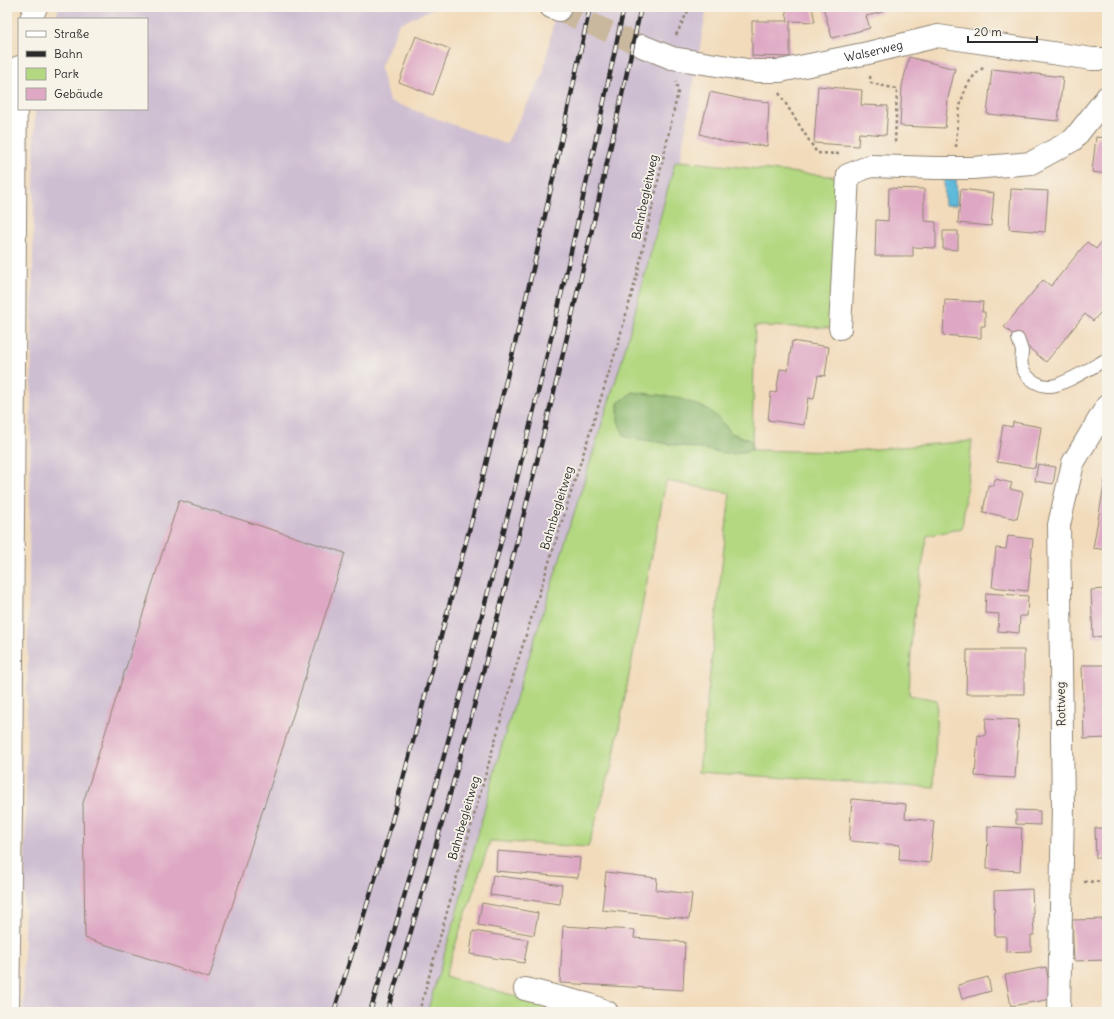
<svg xmlns="http://www.w3.org/2000/svg" width="1114" height="1019" viewBox="0 0 1114 1019" font-family="Delius,sans-serif">
<style>
.industrial{fill:#cebed1}
.green{fill:#b3d881;stroke:#6f8256}
.forest{fill:#8eb86f;stroke:#5c724d}
.water{fill:#5dbadb;stroke:#447283}
.building{fill:#dea8c4}
.lines{fill:none;stroke-linecap:round;stroke-linejoin:round}
.minor-tunnel{stroke:#cab89e;stroke-width:22;stroke-dasharray:22 11;stroke-linecap:butt}
.service-casing{stroke:#8e8373;stroke-width:14}
.minor-casing{stroke:#8e8373;stroke-width:24}
.path{stroke:#8e8373;stroke-width:2.5;stroke-dasharray:3 3;stroke-linecap:butt}
.service{stroke:#fff;stroke-width:12}
.minor{stroke:#fff;stroke-width:22}
.rail-casing{stroke:#2b2b2b;stroke-width:4.5}
.rail{stroke:#f7f3e8;stroke-width:3;stroke-dasharray:9;stroke-linecap:butt}
.labels{text-anchor:middle;stroke-width:3.5;stroke-linejoin:round;paint-order:stroke}
.street-label{font-size:12px;fill:#2b2b2b;stroke:#f7f3e8}
</style>
<rect width="100%" height="100%" fill="#f7f3e8"/>
<filter id="ink" filterUnits="userSpaceOnUse"><feTurbulence type="fractalNoise" baseFrequency=".025" numOctaves="2"/><feDisplacementMap in="SourceGraphic" scale="8" xChannelSelector="R" yChannelSelector="G"/><feConvolveMatrix kernelMatrix="1 2 1 2 8 2 1 2 1" color-interpolation-filters="sRGB"/></filter>
<filter id="wash" filterUnits="userSpaceOnUse"><feTurbulence type="fractalNoise" baseFrequency=".012" numOctaves="4" result="noise"/><feDisplacementMap in="SourceGraphic" scale="16" xChannelSelector="R" yChannelSelector="G"/><feGaussianBlur stdDeviation="0.9" result="paint"/><feColorMatrix in="noise" values="0 0 0 0 0 0 0 0 0 0 0 0 0 0 0 0 0 1.4 0 .05"/><feComposite in="paint" operator="in"/></filter>
<g filter="url(#wash)">
<rect width="100%" height="100%" fill="#f2dbbb"/>
<path class="industrial" d="M59,7H437L399,24L380,68L389,101L506,144L543,75L556,7H707L680,161L675,162L622,360L561,555L427,1012H23L35,109H147V19H55Z"/>
<path class="green" d="M680,161L839,177L834,328L755,326L752,441L731,433L722,421L732,454L752,450L840,452L972,441L962,528L927,536L912,629L909,695L937,700L934,788L699,772L730,493L666,481L612,765L588,847L490,841L445,976L572,1012H427L456,915L504,737L622,360L675,162Z"/>
<path class="forest" d="M633,392L676,397L708,409L722,421L731,433L752,441V450L732,454L625,437L618,421V403Z"/>
<path class="water" d="M944,178H956L957,205H945Z"/>
<g id="blocks">
<g class="building">
<path d="M785,7H812L815,22L790,21V57L752,56V21H788Z"/>
<path d="M823,7H882L883,12L866,16L870,28L832,38Z"/>
<path d="M906,7H927V8L906,10Z"/>
<path d="M416,36L450,49L433,95L399,82Z"/>
<path d="M909,57L955,69L948,98L945,128L900,126L902,86Z"/>
<path d="M992,69L1063,77L1058,121L987,114Z"/>
<path d="M818,86L862,90L861,105L888,106L886,135L859,133L858,146L814,143Z"/>
<path d="M710,92L742,99L769,102L767,146L725,142L700,134Z"/>
<path d="M1096,137L1107,138V174L1092,172Z"/>
<path d="M889,188L924,189V221L936,222V248L913,247V256H875L876,220L888,221Z"/>
<path d="M961,189L994,193L991,226L958,223Z"/>
<path d="M1011,189L1048,191L1045,232L1009,229Z"/>
<path d="M943,231H958V250L943,249Z"/>
<path d="M1107,235V305L1093,321L1085,314L1046,362L1004,327L1043,280L1051,286L1087,242L1096,249Z"/>
<path d="M945,300L983,302L982,312H985V326H981V338L943,335Z"/>
<path d="M792,341L829,347L825,376L818,375L814,399L808,398L804,425L768,420L771,392L776,393L780,369L788,370Z"/>
<path d="M1013,422L1041,427L1035,468L997,462L1003,425L1012,427Z"/>
<path d="M1038,464L1056,467L1053,484L1035,481Z"/>
<path d="M995,479L1012,483L1010,489L1023,492L1017,519L983,512L988,485L994,486Z"/>
<path d="M1105,480H1107V550L1093,548Z"/>
<path d="M179,500L345,553L209,978L85,938L83,803Z"/>
<path d="M1008,536L1033,539L1028,591L992,587L996,548L1006,549Z"/>
<path d="M1107,589V636L1093,637L1091,590Z"/>
<path d="M986,593L1028,596L1027,616H1020L1019,633L998,631L999,614L985,613Z"/>
<path d="M967,650H1024V694H966Z"/>
<path d="M1082,665H1107V738L1084,739Z"/>
<path d="M986,718L1019,720L1015,778L975,776L978,735L985,736Z"/>
<path d="M852,799L906,804L905,818L934,821L930,863L899,860L900,845L849,841Z"/>
<path d="M1016,810L1040,811V825L1016,824Z"/>
<path d="M988,826L1022,828L1020,871L987,869Z"/>
<path d="M1095,828H1107V858H1096Z"/>
<path d="M497,851L580,858L578,878L496,871Z"/>
<path d="M606,872L657,878L656,890L692,894L689,919L602,910Z"/>
<path d="M493,875L562,885L560,904L490,895Z"/>
<path d="M1032,889L1034,935H1031V951L1006,952V936H995L994,891Z"/>
<path d="M482,903L538,913L534,935L478,925Z"/>
<path d="M1107,919V960L1074,961L1072,920Z"/>
<path d="M563,926L635,930L634,938L685,942L683,990L560,983Z"/>
<path d="M473,931L528,940L524,963L470,954Z"/>
<path d="M1046,967L1052,999L1011,1006L1005,975Z"/>
<path d="M988,977L991,991L962,999L958,985Z"/>
</g>
</g>
</g>
<g filter="url(#ink)">
<use href="#blocks" fill-opacity="0" stroke="#8e8373" stroke-width="1"/>
<g class="lines">
<path class="minor-tunnel" d="M559,10L642,46"/>
<defs>
<path id="service" d="M1018,339C1019,342 1021,347 1022,351C1022,357 1020,363 1023,369C1027,379 1040,387 1051,386C1064,385 1094,366 1107,359"/>
<g id="minor">
<path d="M551,7L559,10"/>
<path d="M31,19L36,7"/>
<path id="s1" d="M642,46L672,58L754,71H780L868,53L938,36L1092,59H1107"/>
<path d="M840,328L848,175L870,166L936,168H973L1031,163L1073,140L1107,97"/>
<path d="M525,989L590,1005L607,1012"/>
<path d="M8,1012L11,809L16,79L19,67"/>
<path d="M1059,1012L1063,806L1059,525L1073,463L1107,406"/>
</g>
</defs>
<use href="#service" class="service-casing"/>
<use href="#minor" class="minor-casing"/>
<g class="path">
<path d="M676,35L690,7"/>
<path d="M870,76L871,83L897,89L895,144"/>
<path d="M779,93L817,153L839,154"/>
<path d="M956,147C958,119 958,82 985,67"/>
<path d="M1084,882L1107,881"/>
<path d="M419,1012L514,673L617,347L637,275L678,92L676,81"/>
</g>
<use href="#service" class="service"/>
<use href="#minor" class="minor"/>
<defs>
<g id="rail">
<path d="M334,1012L386,843L479,493L538,248L590,7"/>
<path d="M370,1012C437,789 498,564 551,338C577,228 601,117 624,7"/>
<path d="M387,1012C487,681 569,345 641,7"/>
</g>
</defs>
<use href="#rail" class="rail-casing"/>
<use href="#rail" class="rail"/>
</g>
</g>
<g class="labels">
<g class="street-label">
<text dy="4" stroke="none"><textPath href="#s1" startOffset="237">Walserweg</textPath></text>
<text transform="translate(645 197) rotate(-78)" y="4">Bahnbegleitweg</text>
<text transform="translate(557 508) rotate(-73)" y="4">Bahnbegleitweg</text>
<text transform="translate(1061 704) rotate(-91)" y="4">Rottweg</text>
<text transform="translate(464 818) rotate(-74)" y="4">Bahnbegleitweg</text>
</g>
</g>
<rect width="1114" height="1019" fill="none" stroke="#f7f3e8" stroke-width="24"/>
<rect x="18" y="18" width="130" height="92" fill="#f7f3e8" stroke="#a5a39c"/>
<rect x="26" y="31" width="20" height="6" fill="#ffffff" stroke="#a5a39c"/>
<text x="54" y="38" font-size="12" fill="#2b2b2b">Straße</text>
<rect x="26" y="51" width="20" height="6" fill="#2b2b2b" stroke="#a5a39c"/>
<text x="54" y="58" font-size="12" fill="#2b2b2b">Bahn</text>
<rect x="26" y="68" width="20" height="12" fill="#b3d881" stroke="#a5a39c"/>
<text x="54" y="78" font-size="12" fill="#2b2b2b">Park</text>
<rect x="26" y="88" width="20" height="12" fill="#dea8c4" stroke="#a5a39c"/>
<text x="54" y="98" font-size="12" fill="#2b2b2b">Gebäude</text>
<path d="M968 36v6h69v-6" fill="none" stroke="#2b2b2b" stroke-width="2"/>
<text x="974" y="36" font-size="12" fill="#2b2b2b" stroke="#f7f3e8" stroke-width="3" paint-order="stroke">20 m</text>
</svg>
